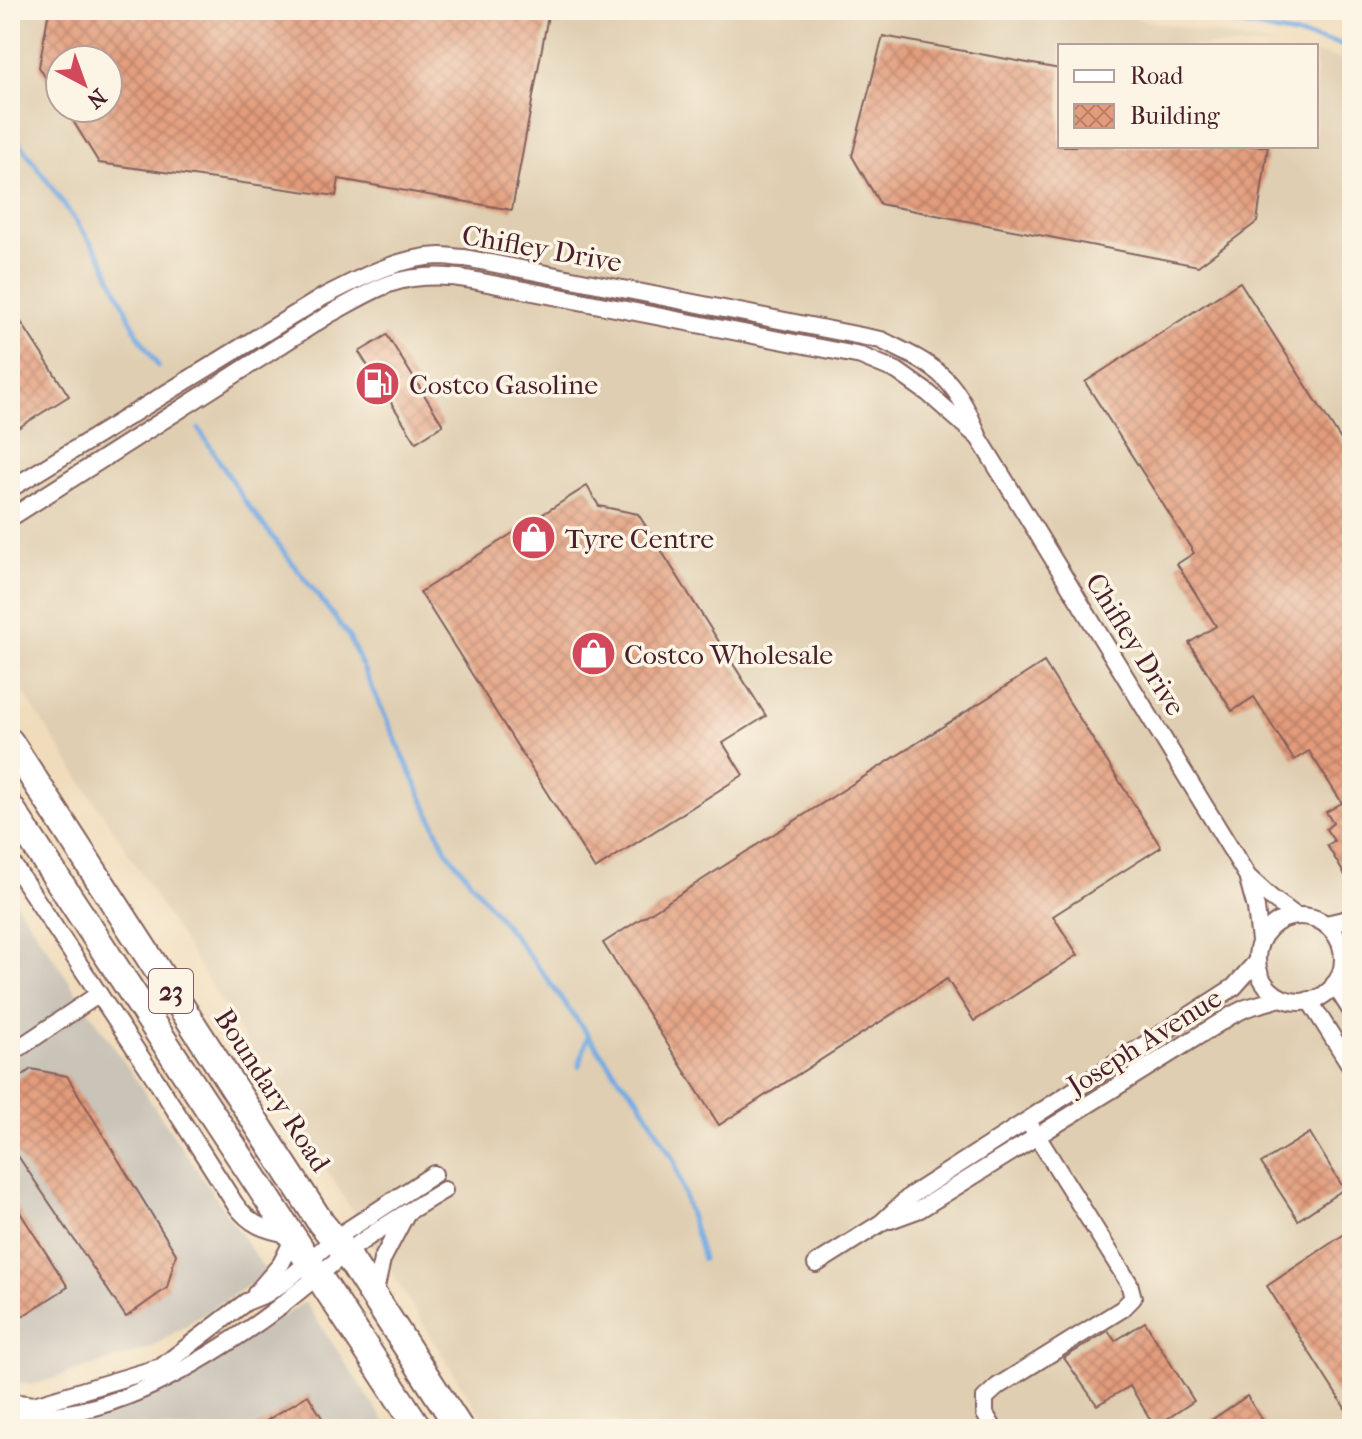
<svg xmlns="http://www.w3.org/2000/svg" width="1362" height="1439" viewBox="0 0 1362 1439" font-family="'IM FELL French Canon',serif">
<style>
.built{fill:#dfceb1;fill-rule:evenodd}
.industrial{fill:#c9c3b8}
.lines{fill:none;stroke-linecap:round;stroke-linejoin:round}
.stream{stroke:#74aae2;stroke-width:5}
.building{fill:url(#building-cross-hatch)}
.minor-casing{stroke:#84615d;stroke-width:20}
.primary-casing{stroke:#84615d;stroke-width:30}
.minor{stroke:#fff;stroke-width:16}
.primary{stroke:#fff;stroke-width:26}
.labels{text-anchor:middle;stroke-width:7;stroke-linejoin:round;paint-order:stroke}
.shield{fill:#fcf5e5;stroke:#7f5f63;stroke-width:2}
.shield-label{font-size:26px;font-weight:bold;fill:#4a1f2b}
.street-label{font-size:28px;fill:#4a1f2b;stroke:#fcf5e5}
.poi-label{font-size:28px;fill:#4a1f2b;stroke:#fcf5e5;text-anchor:start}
</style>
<defs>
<pattern id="building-cross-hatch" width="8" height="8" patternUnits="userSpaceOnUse" patternTransform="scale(2)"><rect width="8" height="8" fill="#e39c7c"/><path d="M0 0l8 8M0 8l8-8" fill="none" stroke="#ba7f66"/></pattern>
</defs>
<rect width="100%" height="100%" fill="#fcf5e5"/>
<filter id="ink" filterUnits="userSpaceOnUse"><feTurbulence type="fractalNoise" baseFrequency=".0125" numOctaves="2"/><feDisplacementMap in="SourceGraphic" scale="16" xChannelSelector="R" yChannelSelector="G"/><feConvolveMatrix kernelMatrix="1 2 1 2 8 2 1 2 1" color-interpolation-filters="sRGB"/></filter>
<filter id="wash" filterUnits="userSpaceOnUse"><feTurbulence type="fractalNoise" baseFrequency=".006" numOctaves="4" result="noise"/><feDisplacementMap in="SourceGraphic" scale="32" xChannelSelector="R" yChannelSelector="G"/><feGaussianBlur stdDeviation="1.8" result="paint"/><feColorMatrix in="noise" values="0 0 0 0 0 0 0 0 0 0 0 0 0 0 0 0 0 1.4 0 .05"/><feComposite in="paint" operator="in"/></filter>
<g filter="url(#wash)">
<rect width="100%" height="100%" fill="#f0dcbb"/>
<path class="built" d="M10,10H1092L1277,46H1060V146H1316V54L1352,61V1429H489L121,842L10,672ZM60,60H108V108H60Z"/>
<g class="industrial">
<path d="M10,894L267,1273L151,1348L32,1385L10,1381Z"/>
<path d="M305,1302L389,1429H16L69,1422L173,1387Z"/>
</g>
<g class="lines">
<g class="stream">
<path d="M1165,10L1352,46"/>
<path d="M10,129L102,258L137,333L158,366"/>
<path d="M199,429L244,500L348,635L446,850L539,968L620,1079L638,1098L674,1160L703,1259"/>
<path d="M579,1066L588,1035"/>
</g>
</g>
<g id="blocks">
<g class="building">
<path d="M49,10H549L512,210L339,179L336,196L99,163L65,108H108V60H60V101L39,67Z"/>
<path d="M883,36L1060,69V146H1268L1257,222L1198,266L880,204L852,156Z"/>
<path d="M1240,282L1352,457V887L1327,845L1334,841L1326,829L1333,823L1326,812L1342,803L1309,751L1294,760L1254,697L1232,711L1189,643L1216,626L1177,564L1194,553L1085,382Z"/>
<path d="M10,305L69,396L10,433Z"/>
<path d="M387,335L443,425L416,442L359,352Z"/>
<path d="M587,486L599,506L638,514L766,716L723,743L743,775L595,869L420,592Z"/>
<path d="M1044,662L1161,847L1053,916L1078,955L974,1021L947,979L719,1125L603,943Z"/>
<path d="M31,1069L67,1076L176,1254L167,1288L126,1317L10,1144V1085Z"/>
<path d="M1310,1133L1344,1189L1298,1220L1261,1163Z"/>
<path d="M10,1197L68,1287L10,1324Z"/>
<path d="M1352,1229V1419L1267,1286Z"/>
<path d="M1145,1322L1194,1401L1155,1427L1130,1386L1097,1405L1064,1358L1108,1331L1115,1341Z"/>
<path d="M308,1395L329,1429H253Z"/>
<path d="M1247,1396L1268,1429H1198Z"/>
</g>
</g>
</g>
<g filter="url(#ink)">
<use href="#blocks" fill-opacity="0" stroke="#84615d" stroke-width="2"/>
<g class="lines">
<defs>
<g id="minor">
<path d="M10,489L323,297C358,279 398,257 440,256C448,256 457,258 465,258L881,340C901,350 923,359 940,374C958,389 971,417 979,438L1248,877L1270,897L1296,916"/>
<path d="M10,518L328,315C345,306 361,296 379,288C407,275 442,274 472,280L861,356L897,371L928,393L978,437"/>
<path d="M12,863L154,1077L235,1204C250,1225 265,1230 289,1234"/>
<path d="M1248,879L1256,908L1260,941"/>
<circle cx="1300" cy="959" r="43"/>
<path d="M1326,924L1352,918"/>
<path d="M1334,984L1352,1012"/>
<path d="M1309,1000L1352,1068"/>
<path d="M10,1054L99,994"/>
<path d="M890,1220L920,1209L1232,1015L1246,1008L1281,998"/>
<path d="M816,1264L881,1223L910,1196L1234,987L1257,961"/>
<path d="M256,1293L281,1264L293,1240"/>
<path d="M374,1296L382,1260L406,1214"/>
<path d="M10,1402L34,1405L161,1367L246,1302L266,1294L286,1281L334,1239L434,1174"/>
<path d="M10,1416C99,1423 185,1373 256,1324C288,1302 316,1276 346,1253C377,1229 411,1210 444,1190"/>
<path d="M994,1429L985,1414V1398L998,1386L1122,1309L1133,1298L1129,1283L1032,1128"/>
</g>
<g id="primary">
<path d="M10,742L321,1223L346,1253L460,1429"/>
<path d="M10,807L419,1429"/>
</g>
</defs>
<use href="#minor" class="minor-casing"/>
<use href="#primary" class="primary-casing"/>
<use href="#minor" class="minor"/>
<use href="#primary" class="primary"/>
</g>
</g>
<defs>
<symbol id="fuel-disc" viewBox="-11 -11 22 22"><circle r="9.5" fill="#d1495b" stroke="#fcf5e5"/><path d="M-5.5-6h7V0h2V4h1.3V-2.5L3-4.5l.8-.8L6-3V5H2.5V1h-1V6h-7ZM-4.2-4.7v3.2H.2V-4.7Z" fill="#fff"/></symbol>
<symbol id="shop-disc" viewBox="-11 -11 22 22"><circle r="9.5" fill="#d1495b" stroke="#fcf5e5"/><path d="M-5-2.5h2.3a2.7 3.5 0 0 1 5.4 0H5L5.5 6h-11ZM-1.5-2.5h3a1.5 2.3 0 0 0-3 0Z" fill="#fff"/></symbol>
</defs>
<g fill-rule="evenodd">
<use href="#fuel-disc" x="352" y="358" width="51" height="51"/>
<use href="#shop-disc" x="508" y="512" width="51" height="51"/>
<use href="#shop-disc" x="568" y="628" width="51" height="51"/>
</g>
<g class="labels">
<rect class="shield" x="149" y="969" width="44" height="44" rx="6"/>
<g class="shield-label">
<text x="171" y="1000">23</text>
</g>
<g class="street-label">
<text transform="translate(542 248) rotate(10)" y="10">Chifley Drive</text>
<text transform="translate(1136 644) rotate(58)" y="10">Chifley Drive</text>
<text transform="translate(1144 1041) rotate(-32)" y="10">Joseph Avenue</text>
<text transform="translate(273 1090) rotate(57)" y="10">Boundary Road</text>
</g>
<g class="poi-label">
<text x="409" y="394">Costco Gasoline</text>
<text x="565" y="548">Tyre Centre</text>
<text x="624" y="664">Costco Wholesale</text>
</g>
</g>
<rect width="1362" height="1439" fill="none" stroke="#fcf5e5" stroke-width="40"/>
<rect x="1058" y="44" width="260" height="104" fill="#fcf5e5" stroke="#b59f9b" stroke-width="2"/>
<rect x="1074" y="70" width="40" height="12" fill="#ffffff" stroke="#b59f9b" stroke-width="2"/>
<text x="1130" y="84" font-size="24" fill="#4a1f2b">Road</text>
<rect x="1074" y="104" width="40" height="24" fill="url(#building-cross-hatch)" stroke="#b59f9b" stroke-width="2"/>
<text x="1130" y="124" font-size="24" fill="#4a1f2b">Building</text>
<g transform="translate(84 84) rotate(139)"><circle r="38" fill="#fcf5e5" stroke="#b59f9b" stroke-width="2"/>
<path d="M0-6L14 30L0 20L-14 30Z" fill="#d1495b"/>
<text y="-12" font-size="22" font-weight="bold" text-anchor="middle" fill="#4a1f2b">N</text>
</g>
</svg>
